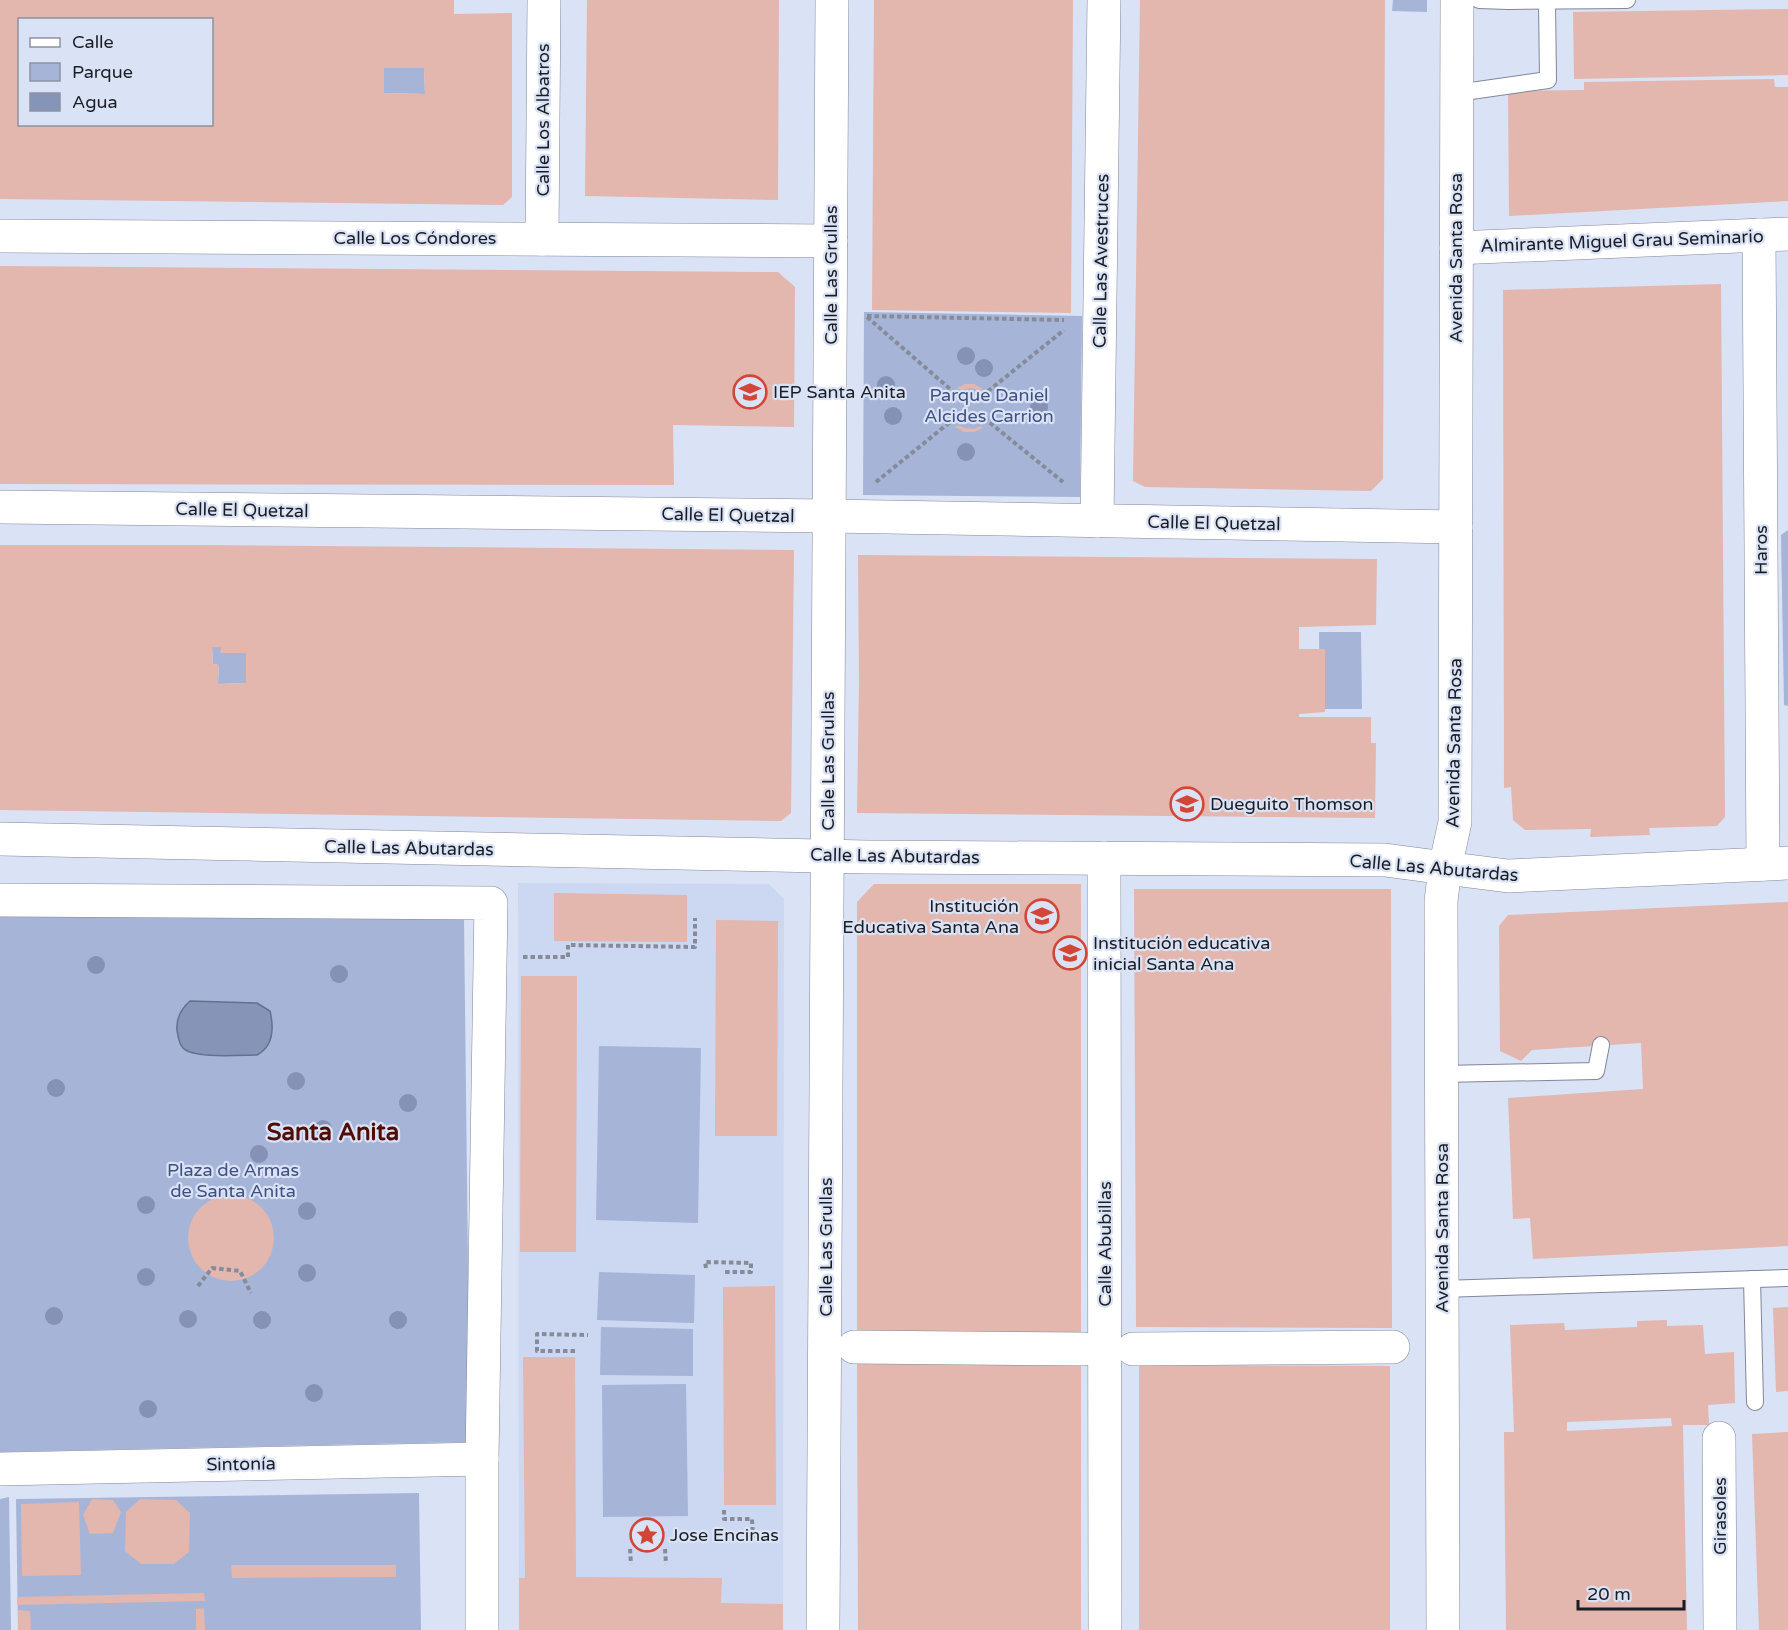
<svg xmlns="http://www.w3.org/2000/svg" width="1788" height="1630" viewBox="0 0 1788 1630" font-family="'Varela Round',sans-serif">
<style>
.built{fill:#ccd7f1}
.green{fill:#a6b4d8}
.water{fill:#8694b7;stroke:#66708b;stroke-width:1.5}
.building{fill:#e3b6ae;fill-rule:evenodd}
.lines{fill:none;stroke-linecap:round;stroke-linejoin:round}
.lane-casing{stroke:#808798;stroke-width:18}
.street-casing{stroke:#808798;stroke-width:34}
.secondary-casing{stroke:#808798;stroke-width:34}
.path{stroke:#858b98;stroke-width:4;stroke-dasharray:4.5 3;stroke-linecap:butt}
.lane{stroke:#fff;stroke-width:16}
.street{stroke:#fff;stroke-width:33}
.secondary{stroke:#fff;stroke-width:33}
.tree{fill:#8592b5}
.labels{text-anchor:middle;stroke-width:4.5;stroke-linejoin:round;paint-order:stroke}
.street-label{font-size:18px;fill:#1a1d23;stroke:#dae2f5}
.poi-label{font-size:18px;fill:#1a1d23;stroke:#dae2f5;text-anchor:start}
.park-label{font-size:18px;fill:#3f5081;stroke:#dae2f5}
.district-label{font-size:24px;font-weight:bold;fill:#500c07;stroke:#dae2f5}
</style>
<rect width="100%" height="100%" fill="#dae2f5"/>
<path class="built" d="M518,883L769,884L784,899L783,1630H519Z"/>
<g class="green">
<path d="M1393,0H1427V12L1392,11Z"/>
<path d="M384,68H424L425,94L384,93Z"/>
<path d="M864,312L1082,316L1080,497L863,495Z"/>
<path d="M1788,530V706L1784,705L1781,535Z"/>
<path d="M1319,632H1361L1362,709H1320Z"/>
<path d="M212,647H221V653H246V683L218,684L219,665L213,664Z"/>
<path d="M0,914L204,918H464L470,1442L0,1452Z"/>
<path d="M599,1046L701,1048L698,1223L596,1220Z"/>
<path d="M599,1272L695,1275L694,1323L597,1320Z"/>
<path d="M601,1327L693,1329V1376L600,1375Z"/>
<path d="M686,1384L688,1516L603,1517L602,1385Z"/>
<path d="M419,1493L421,1630H18L16,1499Z"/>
<path d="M9,1497L11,1630H0V1499Z"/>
</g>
<path class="water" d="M190,1001L257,1003L270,1011C274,1028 274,1046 257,1055C241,1055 193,1059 183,1048C179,1044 178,1036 177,1030C176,1018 181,1009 190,1001Z"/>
<g class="building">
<path d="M0,0H454V14L512,13V197L503,205L0,199ZM20,20H212V124H20ZM384,68H424L425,94L384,93Z"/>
<path d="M587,0H779L778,200L585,196Z"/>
<path d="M874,0H1073L1071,313L872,310Z"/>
<path d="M1140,0H1385L1383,479L1371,491L1145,487L1133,481Z"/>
<path d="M1788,9V75L1574,79L1573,12Z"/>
<path d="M1774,79L1775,87H1788V201L1509,216L1508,91L1584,90V82Z"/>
<path d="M0,266L778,272L795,287L794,427L673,425L674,485L0,484Z"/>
<path d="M1721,284L1725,817L1717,826L1649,828L1650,835L1590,837L1591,829L1525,830L1513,820L1511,787L1504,788L1503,290Z"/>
<path d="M965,384H974L983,389L980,391L972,388L961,390L957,388Z"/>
<path d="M959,425L964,428L974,429L980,426L983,428L974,432H964L955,427Z"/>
<path d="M0,545H201L794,550L791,813L781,821L0,810ZM212,647H221L220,653H246V683L218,684L219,665L213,664Z"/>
<path d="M858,555L1377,559L1376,625L1299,627V649H1325V712L1299,714V717H1371V743H1376L1375,818L857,813L859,682Z"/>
<path d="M874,884H1081V1335L857,1334V902Z"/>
<path d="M1134,889H1391L1392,1328L1136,1327Z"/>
<path d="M554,893L687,895V942L554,941Z"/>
<path d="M1788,902V1246L1533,1259L1530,1218L1513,1219L1508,1098L1643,1089L1641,1043L1532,1050L1521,1061L1500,1051L1499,926L1508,915Z"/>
<path d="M716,920L778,921L777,1136H715Z"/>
<path d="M521,976H577L576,1252H520Z"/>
<circle cx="231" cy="1238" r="43"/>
<path d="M775,1286L776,1505H724L723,1287Z"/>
<path d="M1788,1307V1391L1776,1392L1773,1308Z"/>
<path d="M1667,1320V1326L1703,1325L1705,1354L1734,1352L1735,1403L1708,1405L1709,1425H1683L1687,1630H1506L1504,1432H1514L1510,1325L1564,1323L1565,1330L1637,1327V1321ZM1671,1418L1672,1426L1567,1431V1422Z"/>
<path d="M523,1357H575L576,1577L722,1578L721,1603L783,1604V1630H519V1578H525Z"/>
<path d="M857,1363L1081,1364V1630H858Z"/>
<path d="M1139,1365L1390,1366V1630H1139Z"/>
<path d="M1788,1432V1630H1759L1752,1434Z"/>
<path d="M92,1499L113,1500L121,1512L113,1533L90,1534L83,1515Z"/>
<path d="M140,1499L176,1500L190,1513L189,1552L174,1564H141L125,1551L126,1512Z"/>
<path d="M79,1502L81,1575L22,1576L21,1504Z"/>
<path d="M643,1529H652L653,1540H644Z"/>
<path d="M231,1565H396V1577L232,1578Z"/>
<path d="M204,1593L205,1601L17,1605V1597Z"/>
<path d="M204,1608L205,1630H196V1609Z"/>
<path d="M18,1610L30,1611L31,1630H18Z"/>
</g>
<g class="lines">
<defs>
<g id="lane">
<path d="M1479,0L1508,1L1627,0"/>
<path d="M1457,93L1548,80L1547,1"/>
<path d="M1441,1074L1596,1071L1601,1045"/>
<path d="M1752,1279L1755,1402"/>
<path d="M1442,1289L1788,1278"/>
</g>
<g id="street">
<path d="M1759,235L1763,864"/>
<path d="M0,236L831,241"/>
<path d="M542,239L544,0"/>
<path d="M1456,248L1788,234"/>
<path d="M0,507L829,516L1456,527"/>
<path d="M1097,521L1104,0"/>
<path d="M1104,858L1105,1630"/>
<path d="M1445,868L1508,876L1788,863"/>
<path d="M0,900L491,903L482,1459V1630"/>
<path d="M854,1347L1084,1349"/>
<path d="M1133,1349L1393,1347"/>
<path d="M1719,1438L1720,1630"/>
<path d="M0,1469L482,1459"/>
<path d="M823,1630L832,0"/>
</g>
<g id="secondary">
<path d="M0,839L867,857L1385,860L1445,868"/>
<path d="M1443,1630L1441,901L1445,868L1455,822L1457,0"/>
</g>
</defs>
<use href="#lane" class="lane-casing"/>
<use href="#street" class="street-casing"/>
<use href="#secondary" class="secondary-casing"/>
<g class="path">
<path d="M867,316L1064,320"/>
<path d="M867,317L957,395"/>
<path d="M982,396L1064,330"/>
<path d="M984,418L1063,482"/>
<path d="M876,482L955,418"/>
<path d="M523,957H568V945L695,947V918"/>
<path d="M706,1268L705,1262L751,1263V1272H723"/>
<path d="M198,1286L212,1268L240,1271L251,1293"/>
<path d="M575,1351H537V1334L588,1335"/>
<path d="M724,1510V1519H752L753,1538"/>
<path d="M630,1549L631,1564"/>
<path d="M665,1549L666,1564"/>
</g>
<use href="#lane" class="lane"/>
<use href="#street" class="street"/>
<use href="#secondary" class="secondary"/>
</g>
<g class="tree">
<circle cx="966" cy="356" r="9"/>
<circle cx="984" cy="368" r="9"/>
<circle cx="886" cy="385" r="9"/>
<circle cx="1039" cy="407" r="9"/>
<circle cx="893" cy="416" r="9"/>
<circle cx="966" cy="452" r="9"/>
<circle cx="96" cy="965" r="9"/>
<circle cx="339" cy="974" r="9"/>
<circle cx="296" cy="1081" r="9"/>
<circle cx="56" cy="1088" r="9"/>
<circle cx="408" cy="1103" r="9"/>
<circle cx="323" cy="1129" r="9"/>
<circle cx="259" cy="1154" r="9"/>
<circle cx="146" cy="1205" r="9"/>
<circle cx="307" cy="1211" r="9"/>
<circle cx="307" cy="1273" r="9"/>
<circle cx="146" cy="1277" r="9"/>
<circle cx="54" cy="1316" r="9"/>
<circle cx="188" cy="1319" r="9"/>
<circle cx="262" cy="1320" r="9"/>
<circle cx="398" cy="1320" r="9"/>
<circle cx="314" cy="1393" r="9"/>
<circle cx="148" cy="1409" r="9"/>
</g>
<defs>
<symbol id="school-ring" viewBox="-11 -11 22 22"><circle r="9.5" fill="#dae2f5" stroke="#d34637" stroke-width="1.5"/><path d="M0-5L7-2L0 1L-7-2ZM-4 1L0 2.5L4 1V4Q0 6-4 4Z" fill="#d34637"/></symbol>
<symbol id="sight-ring" viewBox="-11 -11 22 22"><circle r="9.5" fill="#dae2f5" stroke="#d34637" stroke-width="1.5"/><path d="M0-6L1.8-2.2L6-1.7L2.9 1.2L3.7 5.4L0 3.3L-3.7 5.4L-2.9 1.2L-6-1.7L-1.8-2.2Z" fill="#d34637"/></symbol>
</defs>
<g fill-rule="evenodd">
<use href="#school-ring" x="731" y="373" width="38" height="38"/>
<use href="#school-ring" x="1168" y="785" width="38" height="38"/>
<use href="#school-ring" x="1023" y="897" width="38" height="38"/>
<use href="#school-ring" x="1051" y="934" width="38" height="38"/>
<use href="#sight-ring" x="628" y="1516" width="38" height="38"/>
</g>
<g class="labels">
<g class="street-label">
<text transform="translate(543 120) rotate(-90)" y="6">Calle Los Albatros</text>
<text x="415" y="244">Calle Los Cóndores</text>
<text transform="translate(1622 241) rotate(-2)" y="6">Almirante Miguel Grau Seminario</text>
<text transform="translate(1456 258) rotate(-90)" y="6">Avenida Santa Rosa</text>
<text transform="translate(1101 261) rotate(-89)" y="6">Calle Las Avestruces</text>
<text transform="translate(831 275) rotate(-90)" y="6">Calle Las Grullas</text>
<text transform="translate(242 510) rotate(1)" y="6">Calle El Quetzal</text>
<text transform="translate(728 515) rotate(1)" y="6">Calle El Quetzal</text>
<text transform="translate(1214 523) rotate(1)" y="6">Calle El Quetzal</text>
<text transform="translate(1761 550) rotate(-90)" y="6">Haros</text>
<text transform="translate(1454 743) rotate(-89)" y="6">Avenida Santa Rosa</text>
<text transform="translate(828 761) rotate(-90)" y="6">Calle Las Grullas</text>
<text transform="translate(409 848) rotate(1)" y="6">Calle Las Abutardas</text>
<text transform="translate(895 856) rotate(1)" y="6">Calle Las Abutardas</text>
<text transform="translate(1434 868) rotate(5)" y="6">Calle Las Abutardas</text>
<text transform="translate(1442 1228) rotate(-90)" y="6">Avenida Santa Rosa</text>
<text transform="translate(1105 1244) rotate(-90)" y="6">Calle Abubillas</text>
<text transform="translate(826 1247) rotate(-90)" y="6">Calle Las Grullas</text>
<text transform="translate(241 1464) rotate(-1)" y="6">Sintonía</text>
<text transform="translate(1720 1516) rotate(-90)" y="6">Girasoles</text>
</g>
<g class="poi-label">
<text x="773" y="398">IEP Santa Anita</text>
<text x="1210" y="810">Dueguito Thomson</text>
<text x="1019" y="912" text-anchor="end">Institución<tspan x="1019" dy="21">Educativa Santa Ana</tspan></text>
<text x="1093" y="949">Institución educativa<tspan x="1093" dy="21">inicial Santa Ana</tspan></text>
<text x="670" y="1541">Jose Encinas</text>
</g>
<g class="park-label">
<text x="989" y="401">Parque Daniel<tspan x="989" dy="21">Alcides Carrion</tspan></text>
<text x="233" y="1176">Plaza de Armas<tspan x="233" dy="21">de Santa Anita</tspan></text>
</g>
<g class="district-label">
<text x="333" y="1140">Santa Anita</text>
</g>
</g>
<rect x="18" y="18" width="195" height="108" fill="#dae2f5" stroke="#8d93a1" stroke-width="1.5"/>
<rect x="30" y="38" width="30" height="9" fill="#ffffff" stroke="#8d93a1" stroke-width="1.5"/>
<text x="72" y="48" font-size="18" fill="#1a1d23">Calle</text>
<rect x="30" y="63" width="30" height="18" fill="#a6b4d8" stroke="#8d93a1" stroke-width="1.5"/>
<text x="72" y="78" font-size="18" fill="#1a1d23">Parque</text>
<rect x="30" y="93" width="30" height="18" fill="#8694b7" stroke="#8d93a1" stroke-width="1.5"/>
<text x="72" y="108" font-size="18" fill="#1a1d23">Agua</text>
<path d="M1578 1600v9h106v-9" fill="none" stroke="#1a1d23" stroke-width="3"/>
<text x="1587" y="1600" font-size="18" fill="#1a1d23" stroke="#dae2f5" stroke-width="4.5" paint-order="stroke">20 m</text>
</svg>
